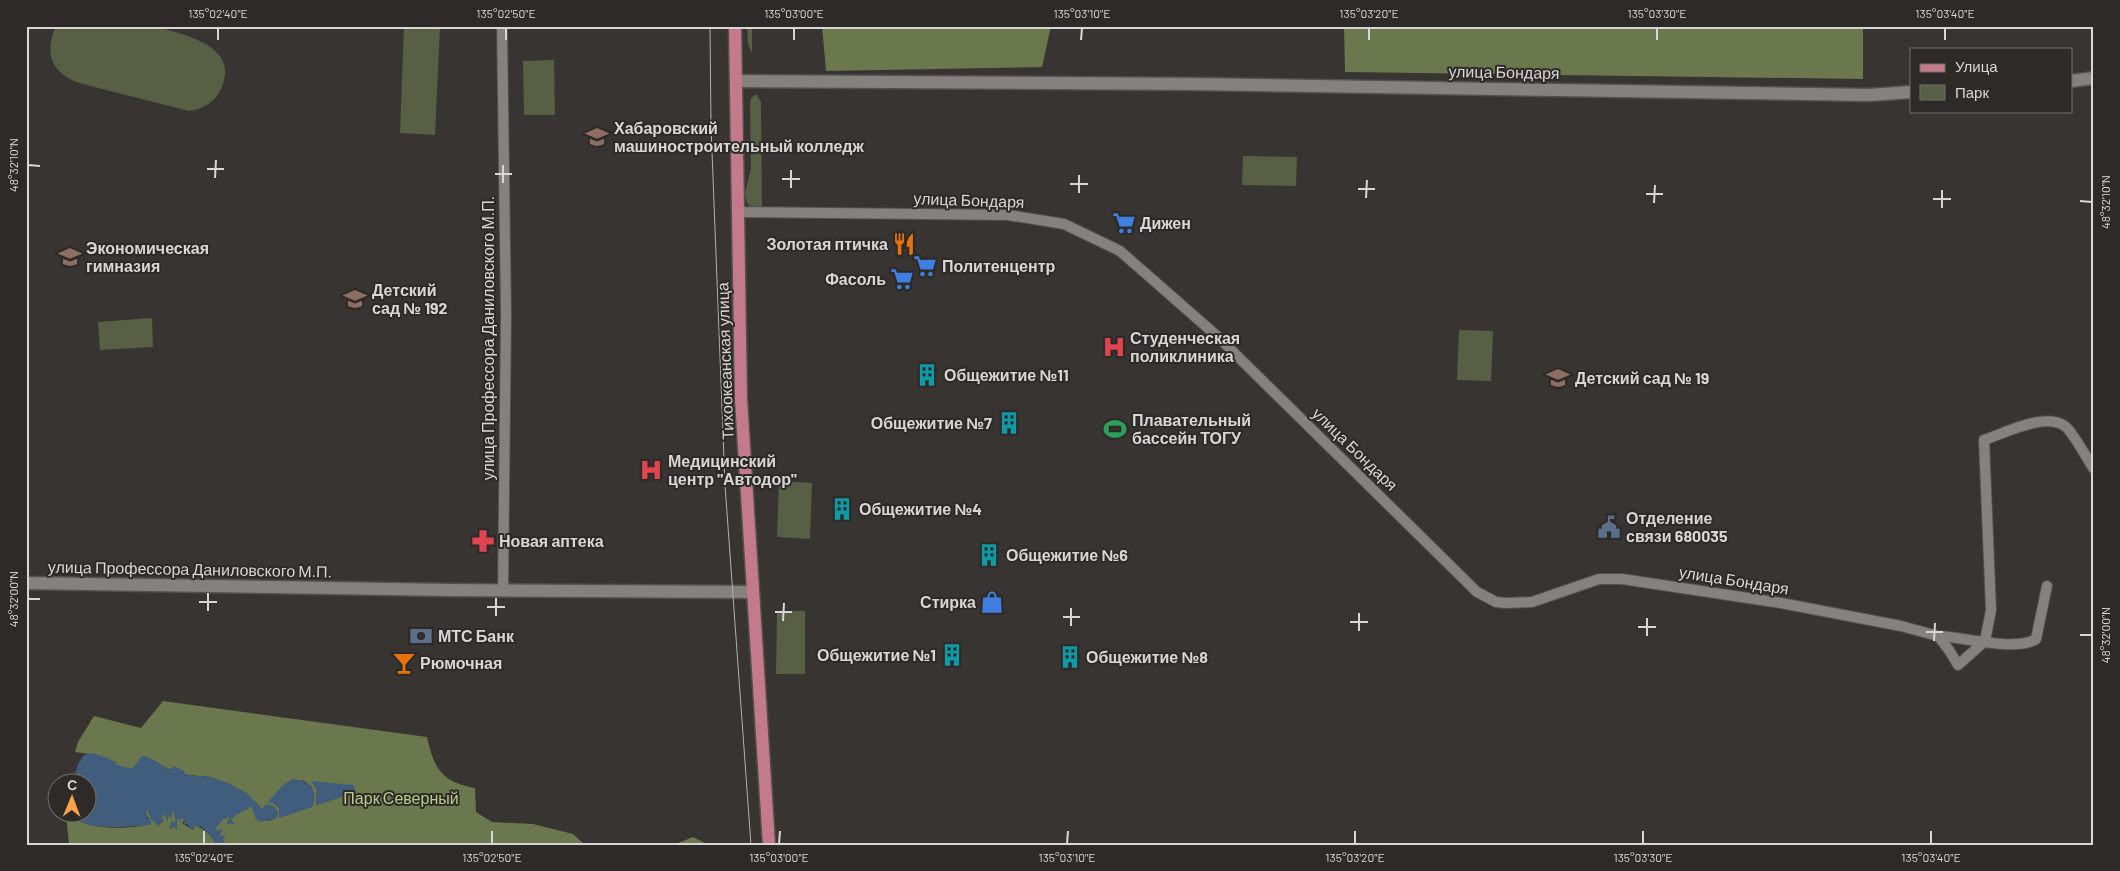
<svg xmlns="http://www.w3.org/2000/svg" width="2120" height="871" viewBox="0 0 2120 871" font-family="Barlow,sans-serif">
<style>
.green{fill:#575f45}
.forest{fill:#6b774d;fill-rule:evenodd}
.water{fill:#415d7d}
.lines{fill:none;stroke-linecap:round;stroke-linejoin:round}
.minor-casing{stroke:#53504e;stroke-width:12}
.secondary-casing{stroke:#53504e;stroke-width:15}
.primary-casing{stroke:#53504e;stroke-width:15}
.minor{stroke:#85817e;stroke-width:10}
.secondary{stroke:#85817e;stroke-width:12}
.primary{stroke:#c37a8b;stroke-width:12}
.tram{stroke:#b3afae;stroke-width:1}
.ticks{fill:none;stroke:#d9d6d5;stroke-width:2}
.labels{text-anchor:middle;stroke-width:4;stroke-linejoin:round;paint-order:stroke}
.street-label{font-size:16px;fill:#d9d6d5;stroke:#2e2a28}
.poi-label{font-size:16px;font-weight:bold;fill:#d9d6d5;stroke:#2e2a28;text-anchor:start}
.park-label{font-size:16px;fill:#b9cc88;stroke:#2e2a28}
.neatline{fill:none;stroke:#d9d6d5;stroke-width:2}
.ticks-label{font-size:12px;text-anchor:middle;fill:#d9d6d5}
</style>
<rect width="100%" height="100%" fill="#383432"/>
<g class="green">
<path d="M56,26C88,26 121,23 152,26C160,27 167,30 175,32C201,40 236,52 222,87C216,101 204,109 189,111L79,83C51,73 44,53 56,26Z"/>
<path d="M404,26H440L435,135L400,133Z"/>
<path d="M747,26H752V53L748,44Z"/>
<path d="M554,60L555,115H524L523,61Z"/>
<path d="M756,94L761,102L762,209L751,208L747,203L745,193L751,168L750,106L751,98Z"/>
<path d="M1243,156L1297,157L1296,186L1242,185Z"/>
<path d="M152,318L153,347L100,350L98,322Z"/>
<path d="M1459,330L1493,331L1491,381L1457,380Z"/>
<path d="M779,481L812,483L810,539L777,537Z"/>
<path d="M777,611H805V674H776Z"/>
</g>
<g class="forest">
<path d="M822,26H1051L1042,67L826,71Z"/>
<path d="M1344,26H1863V79L1345,72Z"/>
<path d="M163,701L427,737C434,769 442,782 475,788L476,812L492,822L533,824L573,834L585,845H227L221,839L224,835L222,837L219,834L221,832L220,830L217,832L215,828L222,819H226L228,816L230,817L227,824L231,823V817L251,806L268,821L276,818L278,812L262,809L254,801L229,784L210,777L188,775L174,769L171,770L163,766L125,769L115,765V762C101,756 91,754 75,752L78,742L94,716L141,728ZM303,780L312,787L279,817V808L273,802ZM315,783L355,789L353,793L316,805L317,790Z"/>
<path d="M148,810L151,819L160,823L163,822L161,818L164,811L168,822L167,815L172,816L171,813L173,810L176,820L175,824L171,822L172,825L169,828L174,827L177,829V819L181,818L182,815L183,819H186L182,823L193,830L194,824C205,829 211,836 219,845H69L66,814H72C80,828 117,829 131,827C137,827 141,825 147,825L150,821L145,812Z"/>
<path d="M693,837L709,845H673Z"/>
</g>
<g class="water">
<path d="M93,753L108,758L117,764L116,766L118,765L132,769L142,756C152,756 162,767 170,770L174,766L184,771L185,774L188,775L210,777L230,784L247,793L262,809L266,804L274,806L278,812L276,818L260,822L256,819L251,806L247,810L241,811L240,814L237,813L234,818H231L234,824H227L230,818L228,816L227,819H223L222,822L220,821V824L217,825L218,827H215L217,832L219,829L223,831L219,834L222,836L224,835L225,838L222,840L227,845L215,843L212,836L211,837L202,827L194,824L195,828L192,830L187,824L183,825L186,819L183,820L182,815L181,822L179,818L177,819V830L174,827L169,830L172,820L174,823L176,820L173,811L171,813L172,817L170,818L167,815L168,823L164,812V817L163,816L161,818L164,820L158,826L151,819L148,810L145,812L148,816L147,818L152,822L149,825C131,826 83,833 72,814H88V784L73,783L78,764L84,755Z"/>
<path d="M293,779C309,781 320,790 312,807L279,818V808L276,804L268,802L283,785Z"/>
<path d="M311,781L353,785L355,789L351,794L316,805L317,790Z"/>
</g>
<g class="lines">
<defs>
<g id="minor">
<path d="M502,26L506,314L503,590"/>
<path d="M738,212L1008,215L1064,224L1120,251L1217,336L1477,592L1496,602L1505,603L1532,602L1599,579H1622L1781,603L1901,626L1938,636L1949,650L1958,665L1985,641L1991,610L1984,440C2005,433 2047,411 2066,427C2074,434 2087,459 2094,469"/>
<path d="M1938,636C1963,637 2017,652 2036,639L2047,586"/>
</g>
<g id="secondary">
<path d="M736,81L1193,84L1869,95L1911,92"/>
<path d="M2071,81L2094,78"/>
<path d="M26,583L449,590L753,592"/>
</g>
<path id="primary" d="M735,26L741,399L769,845"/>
</defs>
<use href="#minor" class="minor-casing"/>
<use href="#secondary" class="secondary-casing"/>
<use href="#primary" class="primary-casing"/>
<use href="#minor" class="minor"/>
<use href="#secondary" class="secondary"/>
<use href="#primary" class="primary"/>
<path class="tram" d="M710,26L711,126L725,485L751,845"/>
</g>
<path class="ticks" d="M218,40V28M506,40V28M794,40V28M1081,40L1082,28M1369,40V28M1657,40V28M1945,40V28M28,165L40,166M207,169H224M495,174H512M215,178L216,160M782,179H800M503,183V165M1070,184H1088M791,188V170M1358,189H1375M1079,193V175M1646,194H1663M1366,198L1367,180M1933,199H1951M2080,201L2092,202M1654,203L1655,185M1942,208V190M28,599H40M199,602H217M487,607H505M208,611V593M775,612H792M496,616V598M1063,617H1080M783,621L784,603M1350,622H1368M1071,626V608M1638,627H1656M1359,631V613M1926,632H1943M2080,635H2092M1647,636V618M1934,641L1935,623M204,844V831M492,844V831M779,844L780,831M1067,844L1068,831M1355,844V831M1643,844V831M1931,844V831"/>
<defs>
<symbol id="university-bare" viewBox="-9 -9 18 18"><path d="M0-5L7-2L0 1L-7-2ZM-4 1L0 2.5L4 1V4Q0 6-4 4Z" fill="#8d6e63" stroke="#2e2a28" stroke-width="2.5" paint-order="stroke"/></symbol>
<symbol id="supermarket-bare" viewBox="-9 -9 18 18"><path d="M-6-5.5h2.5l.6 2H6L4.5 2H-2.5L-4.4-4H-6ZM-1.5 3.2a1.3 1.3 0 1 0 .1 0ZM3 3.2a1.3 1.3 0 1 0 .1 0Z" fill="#3f7fe0" stroke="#2e2a28" stroke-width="2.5" paint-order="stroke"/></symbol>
<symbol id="restaurant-bare" viewBox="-9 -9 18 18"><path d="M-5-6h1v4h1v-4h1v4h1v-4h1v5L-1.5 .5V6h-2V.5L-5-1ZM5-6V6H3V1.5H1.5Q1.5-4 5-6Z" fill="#e8710a" stroke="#2e2a28" stroke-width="2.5" paint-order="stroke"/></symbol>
<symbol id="school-bare" viewBox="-9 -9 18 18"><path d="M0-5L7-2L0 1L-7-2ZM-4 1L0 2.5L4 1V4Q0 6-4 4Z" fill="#8d6e63" stroke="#2e2a28" stroke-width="2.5" paint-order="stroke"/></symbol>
<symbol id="hospital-bare" viewBox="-9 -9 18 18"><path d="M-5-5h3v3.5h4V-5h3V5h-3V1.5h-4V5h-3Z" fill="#e0444e" stroke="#2e2a28" stroke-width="2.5" paint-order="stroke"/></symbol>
<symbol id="building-bare" viewBox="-9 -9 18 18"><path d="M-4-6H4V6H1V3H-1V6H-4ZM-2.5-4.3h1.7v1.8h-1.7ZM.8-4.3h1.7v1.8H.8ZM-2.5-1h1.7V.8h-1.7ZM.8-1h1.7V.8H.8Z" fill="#0f9aa8" stroke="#2e2a28" stroke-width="2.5" paint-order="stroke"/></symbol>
<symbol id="stadium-bare" viewBox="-9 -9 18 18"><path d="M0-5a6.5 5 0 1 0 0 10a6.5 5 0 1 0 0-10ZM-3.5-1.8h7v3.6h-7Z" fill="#2e9e5b" stroke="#2e2a28" stroke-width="2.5" paint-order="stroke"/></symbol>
<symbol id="civic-bare" viewBox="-9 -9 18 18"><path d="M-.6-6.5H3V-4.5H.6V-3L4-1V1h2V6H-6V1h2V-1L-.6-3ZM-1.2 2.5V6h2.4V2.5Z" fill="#5c6f8a" stroke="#2e2a28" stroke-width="2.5" paint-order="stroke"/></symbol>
<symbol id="pharmacy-bare" viewBox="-9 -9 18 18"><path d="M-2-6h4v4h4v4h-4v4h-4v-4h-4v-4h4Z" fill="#e0444e" stroke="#2e2a28" stroke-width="2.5" paint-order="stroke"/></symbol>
<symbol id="shop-bare" viewBox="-9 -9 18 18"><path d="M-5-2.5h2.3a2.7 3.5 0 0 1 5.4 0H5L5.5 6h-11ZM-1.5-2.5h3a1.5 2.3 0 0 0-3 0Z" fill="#3f7fe0" stroke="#2e2a28" stroke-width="2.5" paint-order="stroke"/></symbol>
<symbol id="bank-bare" viewBox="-9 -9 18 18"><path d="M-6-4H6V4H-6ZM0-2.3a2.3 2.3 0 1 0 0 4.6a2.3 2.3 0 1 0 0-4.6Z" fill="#5c6f8a" stroke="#2e2a28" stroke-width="2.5" paint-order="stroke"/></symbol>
<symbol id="bar-bare" viewBox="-9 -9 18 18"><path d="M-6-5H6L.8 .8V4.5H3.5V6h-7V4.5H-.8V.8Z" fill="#e8710a" stroke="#2e2a28" stroke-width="2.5" paint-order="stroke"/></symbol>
</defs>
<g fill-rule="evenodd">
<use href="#university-bare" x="581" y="121" width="32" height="32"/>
<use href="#supermarket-bare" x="1108" y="207" width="32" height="32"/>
<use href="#restaurant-bare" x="888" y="228" width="32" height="32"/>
<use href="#school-bare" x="54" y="241" width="32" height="32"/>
<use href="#supermarket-bare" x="909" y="250" width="32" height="32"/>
<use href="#supermarket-bare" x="886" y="263" width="32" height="32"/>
<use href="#school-bare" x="339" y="283" width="32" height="32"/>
<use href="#hospital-bare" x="1098" y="331" width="32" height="32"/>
<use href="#building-bare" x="911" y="359" width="32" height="32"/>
<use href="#school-bare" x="1542" y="362" width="32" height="32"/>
<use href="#building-bare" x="993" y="407" width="32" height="32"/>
<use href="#stadium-bare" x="1099" y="413" width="32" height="32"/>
<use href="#hospital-bare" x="635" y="454" width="32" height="32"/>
<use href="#building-bare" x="826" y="493" width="32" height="32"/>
<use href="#civic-bare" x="1593" y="511" width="32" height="32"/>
<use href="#pharmacy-bare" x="467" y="525" width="32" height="32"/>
<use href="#building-bare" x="973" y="539" width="32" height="32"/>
<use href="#shop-bare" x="976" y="586" width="32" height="32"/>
<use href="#bank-bare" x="405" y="620" width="32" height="32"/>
<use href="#building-bare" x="936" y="639" width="32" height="32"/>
<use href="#building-bare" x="1054" y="641" width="32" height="32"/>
<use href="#bar-bare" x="388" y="647" width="32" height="32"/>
</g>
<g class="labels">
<g class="street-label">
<text transform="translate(1504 72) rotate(1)" y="6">улица Бондаря</text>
<text transform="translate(969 200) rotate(2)" y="6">улица Бондаря</text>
<text transform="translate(488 338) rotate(-90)" y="6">улица Профессора Даниловского М.П.</text>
<text transform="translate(725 361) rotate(-92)" y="6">Тихоокеанская улица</text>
<text transform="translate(1355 449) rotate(44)" y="6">улица Бондаря</text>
<text transform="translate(190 569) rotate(1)" y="6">улица Профессора Даниловского М.П.</text>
<text transform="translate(1734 580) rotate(9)" y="6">улица Бондаря</text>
</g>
<g class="poi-label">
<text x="614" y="134">Хабаровский<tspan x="614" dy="18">машиностроительный колледж</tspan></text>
<text x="1140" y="229">Дижен</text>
<text x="888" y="250" text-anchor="end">Золотая птичка</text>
<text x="86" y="254">Экономическая<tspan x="86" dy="18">гимназия</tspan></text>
<text x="942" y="272">Политенцентр</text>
<text x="886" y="285" text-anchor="end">Фасоль</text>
<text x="372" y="296">Детский<tspan x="372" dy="18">сад № 192</tspan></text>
<text x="1130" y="344">Студенческая<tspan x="1130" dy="18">поликлиника</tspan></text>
<text x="944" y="381">Общежитие №11</text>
<text x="1575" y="384">Детский сад № 19</text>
<text x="1132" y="426">Плавательный<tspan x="1132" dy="18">бассейн ТОГУ</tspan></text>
<text x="992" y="429" text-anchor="end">Общежитие №7</text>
<text x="668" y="467">Медицинский<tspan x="668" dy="18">центр "Автодор"</tspan></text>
<text x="859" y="515">Общежитие №4</text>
<text x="1626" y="524">Отделение<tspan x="1626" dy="18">связи 680035</tspan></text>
<text x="499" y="547">Новая аптека</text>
<text x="1006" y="561">Общежитие №6</text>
<text x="976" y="608" text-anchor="end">Стирка</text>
<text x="438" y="642">МТС Банк</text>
<text x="936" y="661" text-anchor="end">Общежитие №1</text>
<text x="1086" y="663">Общежитие №8</text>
<text x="420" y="669">Рюмочная</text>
</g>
<g class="park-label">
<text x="401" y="804">Парк Северный</text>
</g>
</g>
<rect width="2120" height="871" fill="none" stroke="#2e2a28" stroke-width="55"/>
<rect x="1910" y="48" width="162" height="65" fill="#2e2a28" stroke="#726f6d"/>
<rect x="1920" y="64" width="25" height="8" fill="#c37a8b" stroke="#726f6d"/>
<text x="1955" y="72" font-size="15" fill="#d9d6d5">Улица</text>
<rect x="1920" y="85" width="25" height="15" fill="#575f45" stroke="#726f6d"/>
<text x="1955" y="98" font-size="15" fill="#d9d6d5">Парк</text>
<g transform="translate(72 798) rotate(1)"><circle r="24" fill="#2e2a28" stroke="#726f6d"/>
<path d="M0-4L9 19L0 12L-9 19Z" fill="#f7a248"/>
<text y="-8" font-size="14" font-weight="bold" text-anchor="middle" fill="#d9d6d5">С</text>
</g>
<rect x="28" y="28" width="2064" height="816" class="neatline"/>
<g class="ticks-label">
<text x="218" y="18">135°02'40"E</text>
<text x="506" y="18">135°02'50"E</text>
<text x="794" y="18">135°03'00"E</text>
<text x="1082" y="18">135°03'10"E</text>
<text x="1369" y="18">135°03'20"E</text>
<text x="1657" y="18">135°03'30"E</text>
<text x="1945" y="18">135°03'40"E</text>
<text transform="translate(14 165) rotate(-90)" y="4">48°32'10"N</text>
<text transform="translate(2106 202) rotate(-90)" y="4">48°32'10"N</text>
<text transform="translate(14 599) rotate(-90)" y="4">48°32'00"N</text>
<text transform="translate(2106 635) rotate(-90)" y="4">48°32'00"N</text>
<text x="204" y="862">135°02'40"E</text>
<text x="492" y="862">135°02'50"E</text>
<text x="779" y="862">135°03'00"E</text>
<text x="1067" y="862">135°03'10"E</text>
<text x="1355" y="862">135°03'20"E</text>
<text x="1643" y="862">135°03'30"E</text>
<text x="1931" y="862">135°03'40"E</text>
</g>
</svg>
